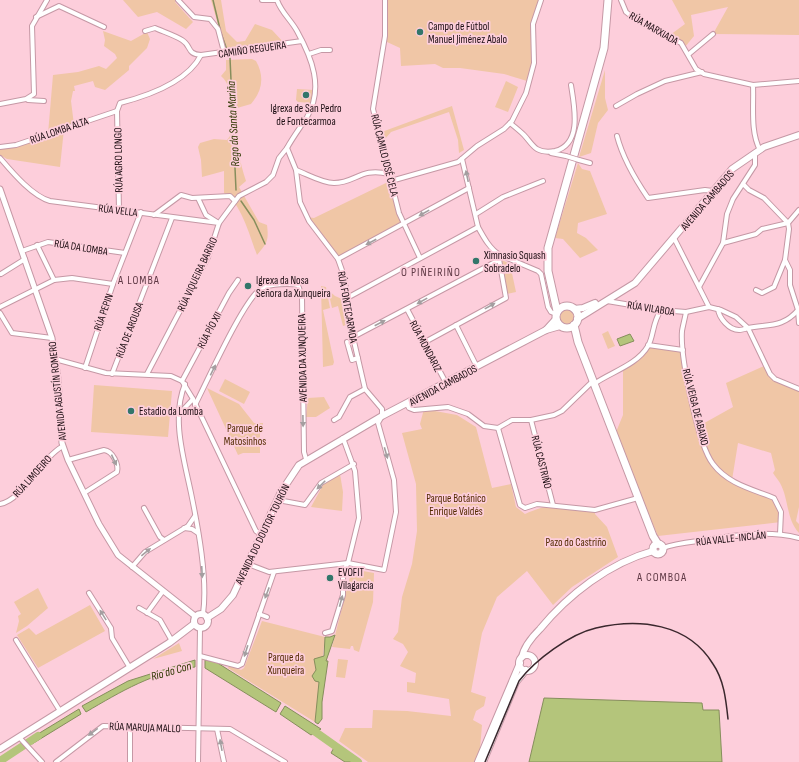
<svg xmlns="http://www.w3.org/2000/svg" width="799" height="762" viewBox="0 0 799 762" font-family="'Sofia Sans Condensed',sans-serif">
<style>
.green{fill:#f0c6a6}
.water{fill:#b4c57b;stroke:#868e5c}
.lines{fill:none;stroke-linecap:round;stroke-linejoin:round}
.stream{stroke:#868e5c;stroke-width:1.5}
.river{stroke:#b4c57b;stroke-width:8}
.minor-casing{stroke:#c598a5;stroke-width:6}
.tertiary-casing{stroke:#c598a5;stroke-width:7}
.primary-casing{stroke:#c598a5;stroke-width:8}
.trunk-casing{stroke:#c598a5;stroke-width:9}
.minor{stroke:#fff;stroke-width:4}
.tertiary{stroke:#fff;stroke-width:5}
.primary{stroke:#fff;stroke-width:6}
.trunk{stroke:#fff;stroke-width:7}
.rail{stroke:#3a272d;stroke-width:1.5}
.minor-bridge-casing{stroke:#c598a5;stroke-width:6;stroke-linecap:butt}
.minor-bridge{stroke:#fff;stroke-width:4}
.oneway{fill:#a49ea0}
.poi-dot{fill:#32766a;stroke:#fdcedb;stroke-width:1.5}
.labels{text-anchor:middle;stroke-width:3.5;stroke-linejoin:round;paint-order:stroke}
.poi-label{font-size:11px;fill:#1c0d12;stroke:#fdcedb;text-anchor:start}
.street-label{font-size:11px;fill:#1c0d12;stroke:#fdcedb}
.park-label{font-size:11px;fill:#532b02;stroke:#fdcedb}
.water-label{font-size:12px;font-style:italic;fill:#2e3700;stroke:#fdcedb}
.neighbourhood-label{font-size:12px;letter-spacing:1px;fill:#5f3945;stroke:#fdcedb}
</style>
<rect width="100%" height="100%" fill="#fdcedb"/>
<g class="green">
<path d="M123,0H177L175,2L193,22L186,29L157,12L138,17Z"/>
<path d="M211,0H221L226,31L237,42L245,41L255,24L272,30L285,44L236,51L225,49Z"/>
<path d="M386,0H543L536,24L534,63L527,81L504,74L460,68H443L435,64L401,66L400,48L387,42Z"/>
<path d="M672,0H799V35L713,34L728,7L691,15L694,36L685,47L670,35L685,24Z"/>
<path d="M103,31L131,41L147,32L150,39L147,48L129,66V70L105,90L95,87L93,81L74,86L75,91H73L71,101L74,125L64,129L60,167L7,159L0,155V147L48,134L53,75L78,72L99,66L106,69L117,58L115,54L104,46L105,40Z"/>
<path d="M252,59L256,61C265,77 262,91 251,104L237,108C235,134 238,157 246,181L239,187L259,222L267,225C269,241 267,243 257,255C250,237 241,202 224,193V171L202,177L201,160L198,147L200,143L214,139L227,140L230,136C229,118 236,88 221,76L226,70V60Z"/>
<path d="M605,70V98L608,110L598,123L591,153L579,157Z"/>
<path d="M506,81L518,87L508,112L495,107Z"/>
<path d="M297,89L314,90L311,103L298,102L296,100Z"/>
<path d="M452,106L464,150L459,153L458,140L449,112L391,132L385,139L394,176L391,181L404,225L338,259L307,217L314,218L390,181L379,133Z"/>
<path d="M578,163L582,169L590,171L607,214L578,223L577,233L586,238L598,250L580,258L563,239L555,238Z"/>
<path d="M502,260L510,264L516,292L507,294Z"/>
<path d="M321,286L326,287L330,308L323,310L334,362L333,365L323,367Z"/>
<path d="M328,290L335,296L342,299L346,325L343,326L338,306L332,308Z"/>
<circle cx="567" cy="317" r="7"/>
<path d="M608,331L615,346L608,349L602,334Z"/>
<path d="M648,345L683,350L690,392L699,426L733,407L726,383L764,366L775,379L799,388V507L796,521L799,524V533C786,519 789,499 780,483C778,480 775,476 773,473L775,470L771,453L738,443L732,480L774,498L781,512V522L658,536L614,437L623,415V367Z"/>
<path d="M225,379L250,392L244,404L219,391Z"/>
<path d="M94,385L172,391L168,437L91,432Z"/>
<path d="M207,388L239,404L254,423H263V433H260V453H243L238,455Z"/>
<path d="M324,397L330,408L316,417H306L308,398Z"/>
<path d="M424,409L457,415L476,427L492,488L511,484L516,507L525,514C554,501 565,506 595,510V514L607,527L618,557L572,587L553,605L527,571L497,597L482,633L471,692L486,697L484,706L476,711L473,720L482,725L480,749L475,762H368L339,741L345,728H372L373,710L407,711L451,716L449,699L407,692V682L415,683L416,673L400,666L408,652L403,644L393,639L398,632L402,597L412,564L417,531L416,484L402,433L422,429L420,424Z"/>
<path d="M340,474L343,492L342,511L311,507L323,485Z"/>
<path d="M352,569L374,573L373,602L359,652L354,650L353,646H351L350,649L332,647Z"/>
<path d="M38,588L48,608L27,626L16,633L19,621L18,616L21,614L14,602Z"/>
<path d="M90,605L105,631L38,668L17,635L29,628L36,635Z"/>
<path d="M262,621L325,637L315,722L228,668L229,666L241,670L244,668Z"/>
<path d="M179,643L182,651L153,659Z"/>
<path d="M338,659L348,660L345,678L336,677Z"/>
</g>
<g class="water">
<path d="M630,334L634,341L620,346L617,339Z"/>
<path d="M335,635L326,661H328L322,702V719L318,724L315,722L319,682L315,681L312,676L316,670L314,659L324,656L325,637H330Z"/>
<path d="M195,660V667C155,671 120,692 86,712L82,706L128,681Z"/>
<path d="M205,660L216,662L281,703L276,712L205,668Z"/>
<path d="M544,698L702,703L703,710H719L722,762H529Z"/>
<path d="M285,706L321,729L311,735L280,714Z"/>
<path d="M79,709L81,714L32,744L28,740Z"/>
<path d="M336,744L362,762H345L331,753Z"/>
<path d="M21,746L24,749L0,762V758Z"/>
</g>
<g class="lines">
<g class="stream">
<path d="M213,0L220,29"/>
<path d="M221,33L227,50"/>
<path d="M230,58L236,190"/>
<path d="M241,201L254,220L265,244"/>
</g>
<g class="river">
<path d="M307,726L358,762"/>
<path d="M0,761L38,736"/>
</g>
<defs>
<g id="minor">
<path d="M178,0L194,17L210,19L218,29L224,52"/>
<path d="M262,0H277"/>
<path d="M385,0V36L373,109L399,213L420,258"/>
<path d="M621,0L626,12L631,16L681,43L696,69L704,74L753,85"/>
<path d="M36,17L59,6L104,27"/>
<path d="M145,31L155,28C164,32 174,35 182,40C192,46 186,54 201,55"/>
<path d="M309,54L321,50H330"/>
<path d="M689,54L713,34"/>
<path d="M28,100L44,101"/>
<path d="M0,104L26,99L34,94L32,26L47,0"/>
<path d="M616,106L637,94L665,81L702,72"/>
<path d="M510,123C515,127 520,131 524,135C528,139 532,146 537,149C542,152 549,152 555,151C583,144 574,105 571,85"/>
<path d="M617,136C623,159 635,179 648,198L705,190L713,191"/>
<path d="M0,147L16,145L117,111"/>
<path d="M760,150C750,132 754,105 753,85L799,81"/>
<path d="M551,153L566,156"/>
<path d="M0,158C12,172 32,196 50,201L219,223"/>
<path d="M462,159L478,227C484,238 490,249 500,255L538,271L541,274L548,307L551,312L556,314"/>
<path d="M579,160L590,163"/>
<path d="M296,170C307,174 322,183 334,183C356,183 360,167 389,174"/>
<path d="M391,181L458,162L477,146L504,129L512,121L526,93L534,63L533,24L541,0"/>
<path d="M743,184L749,190L764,198L788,223L789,229L785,260L790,270V285L798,310L799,323"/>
<path d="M198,198L206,215L217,222"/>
<path d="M119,210L117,111L120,103C147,96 187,83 201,55L302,41"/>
<path d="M476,214L503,197L543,181"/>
<path d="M154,215L181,195L192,198L230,196L235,201"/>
<path d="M674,238L709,307"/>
<path d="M723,243L756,234L762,229L788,223L799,210"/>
<path d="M22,251L48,242L125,253"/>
<path d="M338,259L469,188"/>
<path d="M1,274L25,259"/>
<path d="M54,280L72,278L113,284"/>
<path d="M699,287L723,243L727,214L733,199L755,165V153"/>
<path d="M756,290L762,293L774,287L785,260"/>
<path d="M347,298L478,227"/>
<path d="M607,301L661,310L686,312L709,307L721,310L736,317L748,328L770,374L775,379L799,389"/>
<path d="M0,307L54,280L37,245"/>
<path d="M407,309L446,383"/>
<path d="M718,309C719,318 729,330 739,330C742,330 745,329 748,328C769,324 783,328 799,309"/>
<path d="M686,312C685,318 683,325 682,331C680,356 698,445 713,464C728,484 752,489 774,498L781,512L780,534"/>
<path d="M0,313L12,333L52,338"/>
<path d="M456,325L477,367"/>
<path d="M353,337L499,260"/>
<path d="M347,342L352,360L358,358"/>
<path d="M425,342L506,298L499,259"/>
<path d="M648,345L683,350"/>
<path d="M55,359L106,373L171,376L182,381L193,399L256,531L262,535"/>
<path d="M85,368L113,284L141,212"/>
<path d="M112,374L172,218"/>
<path d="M147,374L208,257L219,223L239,196L266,182L273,175L279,158L287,148"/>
<path d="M182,381L229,293L238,280"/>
<path d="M185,384C171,418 184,459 191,493C198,527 208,579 203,614"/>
<path d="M594,384C611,372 637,365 648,346C654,336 652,323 661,310"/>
<path d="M407,404L409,408L414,410L448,407L468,414L484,426L498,428L512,420H531L554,415L562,411L593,381"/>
<path d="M195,405C206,384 245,296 262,288C271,284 289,283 298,285L302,297L304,452L306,459"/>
<path d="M180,413L193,399"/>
<path d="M334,420L339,417L350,397L365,389"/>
<path d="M531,420L553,505"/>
<path d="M498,428L520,505L525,508L537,504L595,510L638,498"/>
<path d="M68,460L104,450C113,451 119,465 117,472L84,493"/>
<path d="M278,500L305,505L321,483L354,464"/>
<path d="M0,504C23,500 40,459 63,446"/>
<path d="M144,508L160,537L164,540"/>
<path d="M184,528L192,529L198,533"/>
<path d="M663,548C676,543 691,542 705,540C737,535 767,530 799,538"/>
<path d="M248,564L269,572L348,563L384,570L396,512L394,480L378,423L382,416V409L365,389L353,337L344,276L338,259L309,221L300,202L296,170L287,148C293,137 300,128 307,117C324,88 312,58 297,31C291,20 281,12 277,0"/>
<path d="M132,567L145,552L188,526L195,516"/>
<path d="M89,593L111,628L112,638L130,668"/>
<path d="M139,608L160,620L172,641"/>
<path d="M147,613L163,591"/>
<path d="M259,614L267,617"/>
<path d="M325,633L332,631L343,595V571L348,563L359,518L355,471L343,438"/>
<path d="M16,640L60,711"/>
<path d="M200,656L238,666L242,664L274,572"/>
<path d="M217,729L224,762"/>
<path d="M19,737L42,762"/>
<path d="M56,762L103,726L230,729L285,762"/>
<path d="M130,762V726"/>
<path d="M198,762L200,629"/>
</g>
<path id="tertiary" d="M0,189L52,338L58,379L62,443L68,460L99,524L118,555L195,616"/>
<g id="primary">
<path d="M574,309L583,308L595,303"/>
<path d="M577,319L635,283L732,169L764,147L799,135"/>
<path d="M546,330L556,319"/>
<circle cx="201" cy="621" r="7"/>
<path d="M207,618L221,609L233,595L281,492L299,465L382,416L546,330L560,326"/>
<circle cx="527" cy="663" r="8"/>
<path d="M522,657C524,646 532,637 540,629C568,595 609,563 653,551"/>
<path d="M0,749L169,643L194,624"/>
<path d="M478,762L520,663"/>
<path d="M483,762L516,682L526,670"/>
</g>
<g id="trunk">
<circle cx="567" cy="317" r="11"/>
<path d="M557,311L548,271V248L604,48L608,0"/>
<path d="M574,325L578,342L653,536L658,544"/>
<circle cx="658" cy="549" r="5"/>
</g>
</defs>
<use href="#minor" class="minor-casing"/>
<use href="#tertiary" class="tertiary-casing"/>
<use href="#primary" class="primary-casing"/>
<use href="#trunk" class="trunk-casing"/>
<use href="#minor" class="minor"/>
<use href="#tertiary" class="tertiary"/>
<use href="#primary" class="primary"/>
<use href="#trunk" class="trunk"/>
<path class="rail" d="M485,762L519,681C535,660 570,634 596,628C639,618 688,623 713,664C724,680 726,700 728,719"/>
<defs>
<path id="minor-bridge" d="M566,156L579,160"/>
</defs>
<use href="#minor-bridge" class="minor-bridge-casing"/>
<use href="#minor-bridge" class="minor-bridge"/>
</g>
<defs><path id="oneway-solid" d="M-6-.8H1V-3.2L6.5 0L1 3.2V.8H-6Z"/></defs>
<g class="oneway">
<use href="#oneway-solid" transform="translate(467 176) rotate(-102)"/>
<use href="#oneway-solid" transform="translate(424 213) rotate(151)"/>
<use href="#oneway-solid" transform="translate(371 242) rotate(152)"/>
<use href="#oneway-solid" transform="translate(422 301) rotate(151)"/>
<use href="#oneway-solid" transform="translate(490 306) rotate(-29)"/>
<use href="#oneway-solid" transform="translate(380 323) rotate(-27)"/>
<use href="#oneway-solid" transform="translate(213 370) rotate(-64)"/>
<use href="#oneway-solid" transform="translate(303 421) rotate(89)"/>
<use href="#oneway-solid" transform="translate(386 453) rotate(74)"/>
<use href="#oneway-solid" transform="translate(114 460) rotate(65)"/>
<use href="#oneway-solid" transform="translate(321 485) rotate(135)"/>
<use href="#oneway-solid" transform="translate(146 552) rotate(-39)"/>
<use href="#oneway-solid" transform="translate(202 572) rotate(87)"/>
<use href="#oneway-solid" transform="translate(267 593) rotate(111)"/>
<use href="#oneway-solid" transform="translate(341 601) rotate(-75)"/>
<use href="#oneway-solid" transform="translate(103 615) rotate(-122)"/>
<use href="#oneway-solid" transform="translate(246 651) rotate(108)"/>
<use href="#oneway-solid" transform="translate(93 732) rotate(142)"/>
<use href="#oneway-solid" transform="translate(221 745) rotate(-100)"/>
</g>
<g class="poi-dot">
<circle cx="420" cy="32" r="4"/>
<circle cx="306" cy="95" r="4"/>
<circle cx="476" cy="261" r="4"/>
<circle cx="248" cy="286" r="4"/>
<circle cx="131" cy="411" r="4"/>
<circle cx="330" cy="578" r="4"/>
</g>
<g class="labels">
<g class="poi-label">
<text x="428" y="30">Campo de Fútbol<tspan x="428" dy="13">Manuel Jiménez Abalo</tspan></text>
<text x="306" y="112" text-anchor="middle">Igrexa de San Pedro<tspan x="306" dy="13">de Fontecarmoa</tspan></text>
<text x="484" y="259">Ximnasio Squash<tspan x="484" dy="13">Sobradelo</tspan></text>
<text x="256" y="284">Igrexa da Nosa<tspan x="256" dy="13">Señora da Xunqueira</tspan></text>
<text x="139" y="415">Estadio da Lomba</text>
<text x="338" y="576">EVOFIT<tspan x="338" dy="13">Vilagarcía</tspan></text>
</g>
<g class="street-label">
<text transform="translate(654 28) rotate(30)" y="4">RÚA MARXIADA</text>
<text transform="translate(252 49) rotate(-8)" y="4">CAMIÑO REGUEIRA</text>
<text transform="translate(59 130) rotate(-19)" y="4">RÚA LOMBA ALTA</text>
<text transform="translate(385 155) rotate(76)" y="4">RÚA CAMILO JOSÉ CELA</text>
<text transform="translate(118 160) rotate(-91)" y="4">RÚA AGRO LONGO</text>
<text transform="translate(707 200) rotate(-49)" y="4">AVENIDA CAMBADOS</text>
<text transform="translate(118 210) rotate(7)" y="4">RÚA VELLA</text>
<text transform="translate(81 247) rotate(9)" y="4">RÚA DA LOMBA</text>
<text transform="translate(197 274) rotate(-65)" y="4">RÚA VIQUEIRA BARRIO</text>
<text transform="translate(348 307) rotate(80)" y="4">RÚA FONTECARMOA</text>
<text transform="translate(651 308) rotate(9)" y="4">RÚA VILABOA</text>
<text transform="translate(103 312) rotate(-71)" y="4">RÚA PEPIN</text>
<text transform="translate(129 330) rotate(-69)" y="4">RÚA DE AROUSA</text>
<text transform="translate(209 330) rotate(-62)" y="4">RÚA PÍO XII</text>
<text transform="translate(426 346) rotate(62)" y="4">RÚA MONDARIZ</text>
<text transform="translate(302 358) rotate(-91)" y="4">AVENIDA DA XUNQUEIRA</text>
<text transform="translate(443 385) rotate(-28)" y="4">AVENIDA CAMBADOS</text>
<text transform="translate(57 391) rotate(-96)" y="4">AVENIDA AGUSTÍN ROMERO</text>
<text transform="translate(696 407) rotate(76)" y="4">RÚA VEIGA DE ABAIXO</text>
<text transform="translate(542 462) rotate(76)" y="4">RÚA CASTRIÑO</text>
<text transform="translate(32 476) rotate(-48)" y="4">RÚA LIMOEIRO</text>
<text transform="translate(262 534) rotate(-64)" y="4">AVENIDA DO DOUTOR TOURÓN</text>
<text transform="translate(731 538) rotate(-6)" y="4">RÚA VALLE-INCLÁN</text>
<text transform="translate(145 727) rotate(2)" y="4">RÚA MARUJA MALLO</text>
</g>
<g class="park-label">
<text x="245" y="432">Parque de<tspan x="245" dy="13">Matosinhos</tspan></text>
<text x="456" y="502">Parque Botánico<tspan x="456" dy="13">Enrique Valdés</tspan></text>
<text x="576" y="546">Pazo do Castriño</text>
<text x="286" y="661">Parque da<tspan x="286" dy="13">Xunqueira</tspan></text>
</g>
<g class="water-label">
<text transform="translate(233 124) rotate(-93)" y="4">Rego da Santa Mariña</text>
<text transform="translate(171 671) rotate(-16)" y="4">Río do Con</text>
</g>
<g class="neighbourhood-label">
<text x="431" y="276">O PIÑEIRIÑO</text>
<text x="139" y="284">A LOMBA</text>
<text x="662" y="581">A COMBOA</text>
</g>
</g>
</svg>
